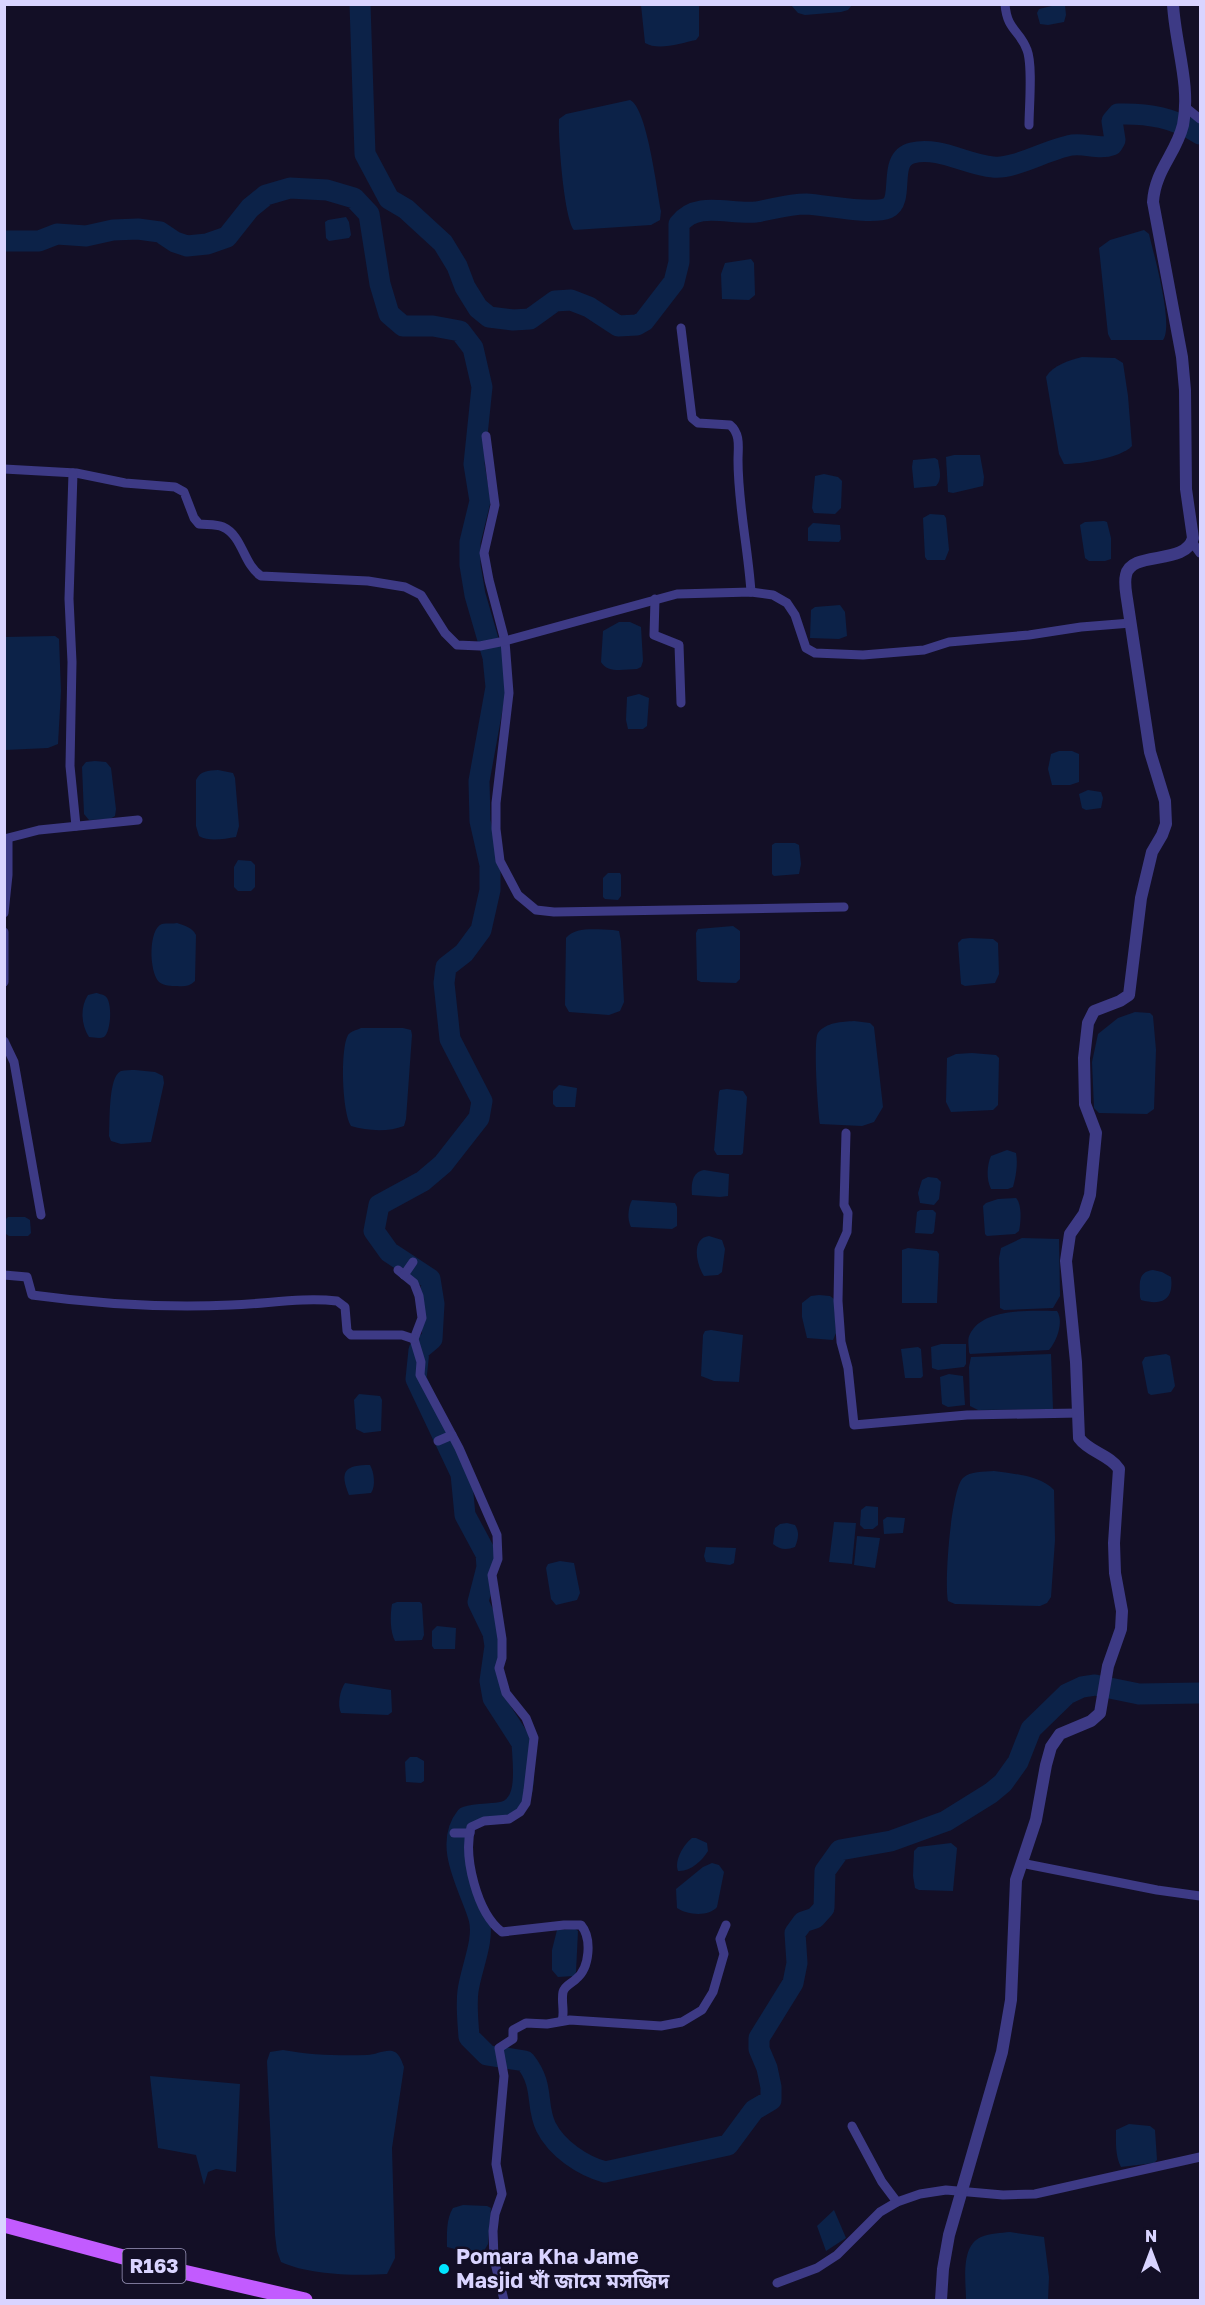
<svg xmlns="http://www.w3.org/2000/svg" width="1205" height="2305" viewBox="0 0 1205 2305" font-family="'Golos Text','Noto Sans Bengali',sans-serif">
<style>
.water{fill:#0c2248}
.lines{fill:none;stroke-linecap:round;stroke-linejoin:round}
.river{stroke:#0c2248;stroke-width:21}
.minor{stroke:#3d3a85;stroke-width:9}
.tertiary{stroke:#3d3a85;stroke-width:12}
.primary{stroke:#c25bff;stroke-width:15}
.poi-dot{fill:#00e5ff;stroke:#130f26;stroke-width:2}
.labels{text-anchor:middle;stroke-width:5;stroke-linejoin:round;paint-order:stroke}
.shield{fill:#130f26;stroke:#9e99be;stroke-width:1.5}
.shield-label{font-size:20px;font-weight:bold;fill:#d9d4ff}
.poi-label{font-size:21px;font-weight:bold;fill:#d9d4ff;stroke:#130f26;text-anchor:start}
</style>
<rect width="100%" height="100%" fill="#130f26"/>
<g class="water">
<path d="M1060,4L1065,5L1066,15L1064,22L1048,25L1040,24L1037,13L1039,9Z"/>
<path d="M641,5H699V36L696,40C682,43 658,51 645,43Z"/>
<path d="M791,5V4L852,5L848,10L841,12L805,15L798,13Z"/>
<path d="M630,100C647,107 657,191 661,211L660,220L651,225L574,230C564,218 558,137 559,119L566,114Z"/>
<path d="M346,217L349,222L351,235L349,238L329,241L326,238L325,222L328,220Z"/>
<path d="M1144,230L1149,234C1154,255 1174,325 1163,340H1111L1108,334L1099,248L1110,240Z"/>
<path d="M751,259L754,263L755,295L749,300L722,299L721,274L725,263Z"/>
<path d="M1082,357L1115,358L1123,363L1128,396L1132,446C1121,458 1081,464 1064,464L1059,454L1046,377C1053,365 1070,360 1082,357Z"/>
<path d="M954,455H980L984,477L983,486L953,493L948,492L946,457Z"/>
<path d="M935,458L938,460C939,469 943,479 936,486L914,488L912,467L913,460Z"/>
<path d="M824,474L838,477L842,481L841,508L835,514L814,513L812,508L815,476Z"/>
<path d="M930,514L944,515L946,518L949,550L945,560H927L925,557L923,518Z"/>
<path d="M1104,521L1107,522L1111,538V559L1105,561H1089L1085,558L1080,525L1085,522Z"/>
<path d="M813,523L840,525L841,539L839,542L808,541V528Z"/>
<path d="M840,605L845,612L847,636L839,639L810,638L811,610L815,607Z"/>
<path d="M619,622H630L641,627L643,661L641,667L637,669C625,669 608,674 601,662L603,631Z"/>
<path d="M55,636L59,639L61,691L58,744L48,748L5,750V637Z"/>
<path d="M639,694L649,698L647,726L643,729H628L626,720L627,697Z"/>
<path d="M1072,751L1079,754V782L1070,785H1052L1048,769L1051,754L1059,751Z"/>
<path d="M95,761L106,762L111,768L116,809L115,816L110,819L89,820L84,814L82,767L86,762Z"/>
<path d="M218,770L233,773L235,778L239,826L236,837C224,839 209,842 199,836L196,826V780C201,770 208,771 218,770Z"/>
<path d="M1088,790L1101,792L1103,798L1101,808L1086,810L1082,808L1079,794Z"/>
<path d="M775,843H795L799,845L801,864L799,874L774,876L772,874V845Z"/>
<path d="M238,860L251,861L255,865V887L251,891H238L234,887V867Z"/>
<path d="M608,873H620L621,875V896L618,900L605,899L603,897V878Z"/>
<path d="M177,923C185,926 192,927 196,935L195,981C190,986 184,987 177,986C171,986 164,986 159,982C149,972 148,929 162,924C166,923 173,924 177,923Z"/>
<path d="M733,926L740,931V979L736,983L701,982L697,980L696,933L698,929Z"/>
<path d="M613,930L619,931L621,941L624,1002L620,1011L609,1015L569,1012L565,1005L566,938C576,926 598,930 613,930Z"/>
<path d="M970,938L993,939L998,943L999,974L995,983L965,986L961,984L958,943L962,939Z"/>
<path d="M96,993C97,993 104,995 105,996C113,1001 111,1032 104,1037C99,1039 94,1037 89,1037C81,1025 80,1007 88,995Z"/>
<path d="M1135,1012L1150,1013L1153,1016L1156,1050L1154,1109L1147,1114L1099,1113L1094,1108L1092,1062L1098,1034L1118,1018Z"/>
<path d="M854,1021L870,1023L874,1027L883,1107L874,1122L862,1126L820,1124C818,1112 813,1039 818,1033C826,1022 842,1022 854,1021Z"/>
<path d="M361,1028H403L411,1030L412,1035L406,1119L404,1126C389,1132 367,1131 351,1126C342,1112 340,1049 348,1035C351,1031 357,1030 361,1028Z"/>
<path d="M972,1053L996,1055L999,1058L998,1105L993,1110L951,1112L946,1102L947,1058L956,1054Z"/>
<path d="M135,1070L155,1072L163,1076L164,1083L151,1142L121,1144L111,1141L109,1136C110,1123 108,1076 121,1071C125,1070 131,1070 135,1070Z"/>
<path d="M559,1085L577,1088L575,1107H556L553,1104V1091Z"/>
<path d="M727,1089L743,1091L747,1097L743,1153L741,1155H717L714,1150L719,1092L720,1090Z"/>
<path d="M1007,1150L1016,1153C1018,1164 1016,1176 1013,1187L1008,1189H991C986,1179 987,1165 991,1156Z"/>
<path d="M704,1170L729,1174L728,1196L720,1197L692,1195C691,1184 692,1172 704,1170Z"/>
<path d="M928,1177L937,1178L941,1182L939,1199L934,1205L920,1203L918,1193L922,1180Z"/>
<path d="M1016,1198C1022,1204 1021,1222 1019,1231L1015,1234L987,1236L985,1234L983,1206L986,1203L998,1199Z"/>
<path d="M632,1200L675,1203L677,1207V1226L672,1229L631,1227C627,1220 628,1207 632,1200Z"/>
<path d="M920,1210H933L936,1213L934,1232L932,1234L915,1233L917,1212Z"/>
<path d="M8,1217H25L30,1220L31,1233L28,1236H9L6,1234L5,1220Z"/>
<path d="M709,1236L722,1240L725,1249L722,1272L718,1275L704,1276C696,1264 691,1238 709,1236Z"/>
<path d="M1022,1238L1059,1239L1060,1296L1053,1308L1004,1310L1000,1308L999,1258L1001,1248Z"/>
<path d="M908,1248L937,1251L939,1254L937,1303H902V1250Z"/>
<path d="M1153,1270L1162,1272L1171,1277C1174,1300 1162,1306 1141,1300L1140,1297C1140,1284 1137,1272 1153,1270Z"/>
<path d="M819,1295L830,1296L834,1299L836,1333L833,1340L807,1338L802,1317V1303L811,1296Z"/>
<path d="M1057,1311C1064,1321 1057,1341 1049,1350L970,1354L969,1352C969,1347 967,1339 970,1334C983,1307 1032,1311 1057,1311Z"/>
<path d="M711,1330L743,1335L739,1382L714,1381L701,1376L703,1335L705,1331Z"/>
<path d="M941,1344H966V1364L964,1367L938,1370L932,1368L931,1347Z"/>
<path d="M918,1347L921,1349L923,1376L921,1378H905L901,1349Z"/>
<path d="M1051,1354L1053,1409L978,1410L970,1406L969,1367L971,1357Z"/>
<path d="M1166,1354L1170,1356L1175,1386L1171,1392L1151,1395L1148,1393L1142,1362L1145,1357Z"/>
<path d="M949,1374L963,1376L965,1405L948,1407L942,1404L940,1377Z"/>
<path d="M359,1394L380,1396L382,1400L381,1431L364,1433L356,1429L354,1400Z"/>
<path d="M370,1465C374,1472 376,1486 371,1493L349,1495C339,1471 345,1465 370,1465Z"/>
<path d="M994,1471C1013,1474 1040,1475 1054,1490L1055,1540L1051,1597L1047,1603L1040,1606L955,1604L948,1601C944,1583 951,1489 963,1478C970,1471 984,1472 994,1471Z"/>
<path d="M866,1506L878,1507V1525L873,1529H864L860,1525L861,1510Z"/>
<path d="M887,1517L905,1518L903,1533L884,1534L883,1520Z"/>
<path d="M834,1522L856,1523L852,1564L829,1562Z"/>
<path d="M787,1523L795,1525C800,1533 798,1539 795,1547C787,1550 780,1550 773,1544L775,1528L780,1524Z"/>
<path d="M857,1536L880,1538L875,1568L854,1565Z"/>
<path d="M706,1547L736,1548L734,1563L730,1565L706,1562L704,1556Z"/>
<path d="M560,1561L574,1563L580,1593L577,1600L556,1605L551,1599L546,1568L548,1564Z"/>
<path d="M397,1602H420L422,1604L424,1635L422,1640L395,1641C390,1632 390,1615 392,1604Z"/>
<path d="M437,1626L456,1628L455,1649H434L432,1646V1631Z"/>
<path d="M345,1683L391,1690L392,1712L388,1715L341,1713C337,1705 340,1690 345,1683Z"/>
<path d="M410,1757H417L424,1761V1781L421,1783L406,1782L405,1762Z"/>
<path d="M692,1838H696L707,1843L708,1851C702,1861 690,1872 678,1871C674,1861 683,1845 692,1838Z"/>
<path d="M951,1843L957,1848L953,1891L919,1890L915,1888L913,1876L914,1851L918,1847Z"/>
<path d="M712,1863L719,1865L724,1872L717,1907C709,1917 687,1915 677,1908L676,1889L703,1867Z"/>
<path d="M575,1929L578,1931L576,1972L574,1976L558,1977L552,1970V1950L557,1930Z"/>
<path d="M283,2050C310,2055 340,2056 367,2055C376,2055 387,2048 395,2052C400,2055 402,2062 404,2067L392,2148L395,2258L387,2274C356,2276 309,2275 281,2262L277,2251L275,2235L267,2061L270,2052Z"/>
<path d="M150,2076L240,2084L236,2172L216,2169L208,2172L204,2185L196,2155L158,2148Z"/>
<path d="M1129,2124L1150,2126L1155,2130L1157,2160L1154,2163L1121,2167C1115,2156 1116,2142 1116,2130Z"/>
<path d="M463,2205L487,2206L491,2208L488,2244L484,2251L459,2250L447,2247C447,2234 446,2219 453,2208Z"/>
<path d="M834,2210L846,2238L826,2251L817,2226Z"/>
<path d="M1010,2232L1044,2237L1049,2277L1048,2300H966C966,2282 960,2246 981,2237C990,2233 1001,2233 1010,2232Z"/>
</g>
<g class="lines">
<g class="river">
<path d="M360,4L365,154L389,199L406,209L443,243L457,266L465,287L478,308L489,317L513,320L530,319L555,301L571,300L589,307L618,326L637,325L644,321L674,282L679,262V224C697,200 730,215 756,212C773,209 789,204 806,204C826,205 871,215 888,208C905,200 887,159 912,153C939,146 967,165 993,167C1013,170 1048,149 1072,145C1086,143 1099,150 1112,145L1115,140L1112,121L1118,114C1149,113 1174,118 1200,134"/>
<path d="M4,241H39L57,234L86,236L113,230L138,229L160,232L175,242L187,246L207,244L227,237L250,208L266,195L290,188L327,190L354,198L369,214L380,284L389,314L403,326H433L460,331L473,348L482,387L474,464L480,501L470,542V565L475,595L493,657L496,687L479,781L480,821L490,865V890L481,930L464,953L446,967L444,983L450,1039L482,1101L479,1118L443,1164L423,1181L379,1205L374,1231L389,1252L430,1279L434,1304L432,1339L419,1350L416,1379L461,1474L465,1515L486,1554L487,1567L478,1602L493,1633L495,1646L490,1681L493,1698L522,1743C523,1763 530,1805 504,1812C492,1815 479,1813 466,1817C443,1846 470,1887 479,1918C485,1940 471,1968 468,1991C466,2005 468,2022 469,2037L487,2055L525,2061C545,2086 535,2104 546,2127C557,2149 583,2166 605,2172L728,2145L754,2110L771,2100V2087L767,2068L759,2049V2038L793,1983L797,1963L795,1933L803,1922L815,1918L824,1908L825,1871L840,1850L891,1841L946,1821L991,1793L1003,1783L1018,1762L1031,1729L1067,1694L1082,1687L1095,1685L1139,1694L1200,1693"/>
</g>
<g class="minor">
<path d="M1005,4C1007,31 1020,30 1027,50C1033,65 1029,107 1029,125"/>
<path d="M1184,106L1200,119"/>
<path d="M681,328L692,418L698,423L730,425C741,434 738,448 738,460C738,505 748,547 751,592"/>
<path d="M486,436L495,505L484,553L489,580L505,641L509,693L496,803V829L500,861L518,895L536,910L554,912L844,907"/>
<path d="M4,469L76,473L125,483L175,487L184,492L194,518L199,524C207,525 216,524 223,527C243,536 243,564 261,576L368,581L405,587L421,595L445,633L457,645L480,646L505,641L677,594L751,592L773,595L787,603L795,615L806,648L815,653L863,655L924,650L949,642L1029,635L1081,627L1131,623"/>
<path d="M73,473L69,599L72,662L70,766L76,826"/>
<path d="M1192,542L1200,553"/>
<path d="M655,599L654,635L679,645L681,703"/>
<path d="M4,839L39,830L138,820"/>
<path d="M4,913L8,875V839"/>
<path d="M4,932V982"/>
<path d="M4,1041L14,1062L41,1215"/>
<path d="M846,1133L844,1205L848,1213L847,1232L839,1250L838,1301L841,1342L848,1368L854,1425L967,1415L1079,1413"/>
<path d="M398,1270L414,1283L419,1296L422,1318L414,1339L421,1362L420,1375L459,1448L497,1535L498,1559L492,1575L502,1639V1658L499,1668L506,1693L526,1718L534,1738L528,1790L526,1803L520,1812L509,1819L484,1821L471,1827C463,1857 477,1913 502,1932L564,1925H581C592,1938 590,1968 576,1979C571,1984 565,1985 563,1992C561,2002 565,2012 562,2021"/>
<path d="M4,1275L27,1277L32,1295C98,1304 164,1308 231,1305C266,1304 302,1297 337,1301L345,1307L347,1331L351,1335H402L414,1339"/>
<path d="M404,1275L413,1262"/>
<path d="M438,1441L452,1435"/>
<path d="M454,1833H470"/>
<path d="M1021,1863L1157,1890L1200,1896"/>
<path d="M852,2126L882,2182L897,2202"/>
<path d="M777,2283L817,2268L837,2255L880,2212L897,2202L920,2194L946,2190L1003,2195L1035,2194L1200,2157"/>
<path d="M504,2300L494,2259L493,2231L495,2214L502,2194L496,2164L504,2076L499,2048L513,2039V2030L526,2023L547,2024L570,2020L661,2026L682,2022L702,2010L713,1992L724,1954L720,1939L726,1925"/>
</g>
<path class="tertiary" d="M941,2300L943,2269L949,2235L1002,2052L1011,2000L1016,1880L1036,1820L1046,1765L1051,1747L1060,1734L1091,1721L1100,1713L1108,1666L1121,1629L1122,1611L1115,1573L1114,1543L1119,1469C1110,1455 1089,1452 1079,1438L1076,1362L1066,1261L1070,1234L1084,1214L1090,1195L1096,1133L1085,1104L1084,1058L1088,1023L1094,1011L1120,1001L1129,995L1141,898L1152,852L1162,835L1166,824L1165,801L1150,752L1127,599C1126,592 1124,583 1126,575C1131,550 1186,566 1193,538L1186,489L1185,390L1182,357L1153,202C1155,170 1176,154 1183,125C1191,85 1175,44 1173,4"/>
<path class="primary" d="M4,2225L153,2265L305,2300"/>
</g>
<circle class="poi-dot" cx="444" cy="2269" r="6"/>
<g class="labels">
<rect class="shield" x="122.5" y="2249" width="63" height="34" rx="4.5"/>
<g class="shield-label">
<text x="154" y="2273">R163</text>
</g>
<g class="poi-label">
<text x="456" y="2264">Pomara Kha Jame<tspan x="456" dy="24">Masjid খাঁ জামে মসজিদ</tspan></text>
</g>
</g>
<rect width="1205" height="2305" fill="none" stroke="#d9d4ff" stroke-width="12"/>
<g transform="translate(1151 2251)" stroke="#130f26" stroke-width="4.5" paint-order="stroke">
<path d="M0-4.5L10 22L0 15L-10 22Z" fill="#d9d4ff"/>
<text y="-9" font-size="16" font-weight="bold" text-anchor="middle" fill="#d9d4ff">N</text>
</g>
</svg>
